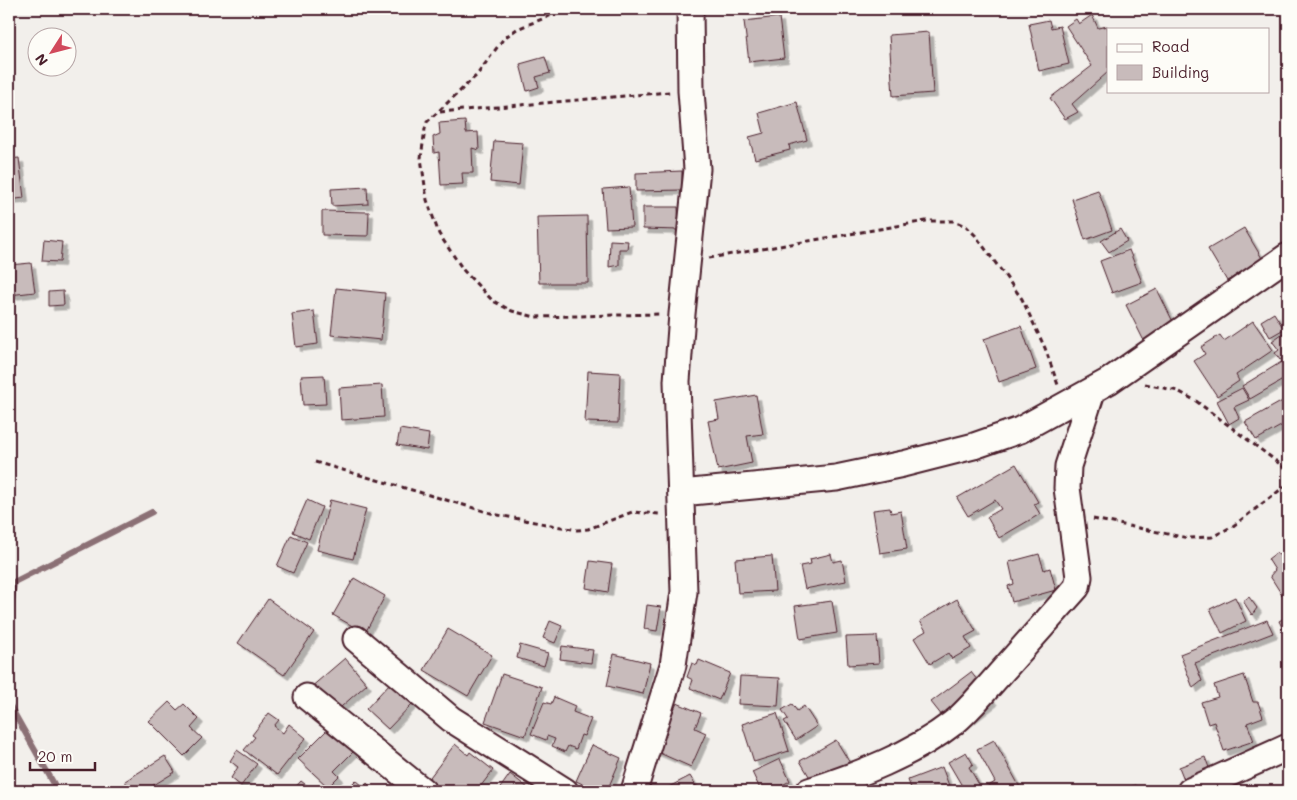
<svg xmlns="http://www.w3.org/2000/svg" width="1297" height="800" viewBox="0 0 1297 800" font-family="Mali,sans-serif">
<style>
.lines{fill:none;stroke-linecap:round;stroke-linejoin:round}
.stream{stroke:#8b6f75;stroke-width:6}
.building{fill:#c8bbbb;stroke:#4a1f2b;filter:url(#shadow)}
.minor-casing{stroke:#4a1f2b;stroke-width:29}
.path{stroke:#4a1f2b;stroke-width:3;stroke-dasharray:5 4;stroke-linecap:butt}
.minor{stroke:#fdfcf7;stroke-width:25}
</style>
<defs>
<filter id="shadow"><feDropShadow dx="4.5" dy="4.5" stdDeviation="0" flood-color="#0004"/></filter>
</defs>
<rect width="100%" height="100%" fill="#f2efeb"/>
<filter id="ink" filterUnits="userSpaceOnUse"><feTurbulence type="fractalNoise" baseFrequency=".02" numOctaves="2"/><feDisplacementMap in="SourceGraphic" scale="10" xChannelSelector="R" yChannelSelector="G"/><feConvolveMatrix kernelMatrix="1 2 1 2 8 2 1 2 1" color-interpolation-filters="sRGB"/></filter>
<g filter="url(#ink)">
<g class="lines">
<g class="stream">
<path d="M9,629L14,582L152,512"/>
<path d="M9,704L58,791"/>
</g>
</g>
<g class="building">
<path d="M1092,15L1098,28L1107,26L1108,30V72L1072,104L1078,112L1065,119L1050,98L1092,66L1066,26L1076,19L1079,24Z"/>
<path d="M779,17L784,58L749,62L744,21Z"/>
<path d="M1049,20L1051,28L1060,26L1069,64L1039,71L1029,24Z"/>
<path d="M929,32L933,93L893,96L889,35Z"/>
<path d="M545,57L550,73L536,77L539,87L527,91L520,64Z"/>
<path d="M797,102L807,140L789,145L790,150L755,159L749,137L764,133L759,113Z"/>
<path d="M465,121L466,133L478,132L479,150L472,148L473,173H462L463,184L441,185L439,152L434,153L433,137L440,134L439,123Z"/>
<path d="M494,141L523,143L519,185L490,182Z"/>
<path d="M19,158L24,198L9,200V159Z"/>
<path d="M682,171V190L636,191V173Z"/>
<path d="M367,187L368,204L332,206L331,189Z"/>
<path d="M629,187L632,227L606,228L603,189Z"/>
<path d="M1098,190L1112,230L1085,240L1072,199Z"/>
<path d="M643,207H678L679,230L643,229Z"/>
<path d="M322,211L369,212L368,236L322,235Z"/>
<path d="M587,216L588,283H539L537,217Z"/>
<path d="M1244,228L1263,260L1227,281L1208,249Z"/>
<path d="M1120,229L1127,241L1109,252L1101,241Z"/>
<path d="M44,240L62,242L60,262L42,261Z"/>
<path d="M610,240L628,241L627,249H619V265L609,267Z"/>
<path d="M1129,250L1142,282L1112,293L1100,261Z"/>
<path d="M31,263L35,292L9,295V265Z"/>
<path d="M336,288L385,293L381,340L331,335Z"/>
<path d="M1157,289L1176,328L1145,343L1126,305Z"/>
<path d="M63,291L64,305L49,306V292Z"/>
<path d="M314,311L318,344L296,347L292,314Z"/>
<path d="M1274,313L1284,329L1270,337L1261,321Z"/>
<path d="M1253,321L1273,350L1236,375L1239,381L1217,396L1194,361L1205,354L1201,347L1220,335L1224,341Z"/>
<path d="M1021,326L1036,369L999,382L984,339Z"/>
<path d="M1286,331L1288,334V354L1280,360L1275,353L1279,350L1272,341Z"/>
<path d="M1288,358V377L1250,399L1242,386Z"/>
<path d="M588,371L620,373L618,423L585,422Z"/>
<path d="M324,375L326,404L303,405L301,376Z"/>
<path d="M382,385L384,417L341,420L339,388Z"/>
<path d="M1242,388L1249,400L1234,407L1239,418L1229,424L1217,401Z"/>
<path d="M756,395L763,434L747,436L752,463L718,470L708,421L719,419L716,402Z"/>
<path d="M1288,398V422L1256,440L1245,422Z"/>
<path d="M400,429L429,434L427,450L397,445Z"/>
<path d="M1016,464L1038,502L1034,504L1040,514L999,538L987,517L1001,509L995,500L968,516L957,498Z"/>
<path d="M307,500L322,507L309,539L293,532Z"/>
<path d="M330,500L366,509L353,559L317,550Z"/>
<path d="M890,508L891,513L901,511L907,549L880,553L873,510Z"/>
<path d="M1288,517V531L1282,521Z"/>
<path d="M291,535L307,542L293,573L277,566Z"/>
<path d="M1276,553L1284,558L1288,556V591L1282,595L1270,576L1275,570L1268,559Z"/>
<path d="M831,554L833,562L842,560L846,581L805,589L800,566L811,564L810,559Z"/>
<path d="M1039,554L1044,570L1050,568L1056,590L1012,602L1008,586L1014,584L1009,562Z"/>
<path d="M772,556L775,591L738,593L735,559Z"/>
<path d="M590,561L612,564L608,592L586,588Z"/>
<path d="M354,578L385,596L365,633L333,615Z"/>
<path d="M1235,597L1246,621L1222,633L1210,609Z"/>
<path d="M1249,597L1257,608L1252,615L1243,601Z"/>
<path d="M268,599L314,632L284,675L238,643Z"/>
<path d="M957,599L976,631L965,637L971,648L952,659L948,653L930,664L914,638L926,631L920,621Z"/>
<path d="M832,601L837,633L800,639L795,606Z"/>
<path d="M647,605L661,607L657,631L644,629Z"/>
<path d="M1288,616V639L1279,621Z"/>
<path d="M1267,620L1273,633L1195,663L1202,681L1193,688L1180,654Z"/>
<path d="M550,621L562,626L555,643L543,638Z"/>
<path d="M448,629L492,655L468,696L424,670Z"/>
<path d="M877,636L879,663L848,665L846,637Z"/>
<path d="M520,645L548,653L544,666L517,658Z"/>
<path d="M562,646L593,650L591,663L560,659Z"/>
<path d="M614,654L650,663L643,694L607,686Z"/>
<path d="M345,658L367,684L333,714L310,688Z"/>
<path d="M699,660L730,673L719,700L690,688L693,680L687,677L692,663L697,665Z"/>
<path d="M971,672L993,701L954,731L931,702Z"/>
<path d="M502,674L542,687L525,736L485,722Z"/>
<path d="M1244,675L1253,702H1258L1263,717L1247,723L1254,741L1224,751L1214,722L1208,724L1201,702L1218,697L1214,685Z"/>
<path d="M740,676L780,678L778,706L738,704Z"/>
<path d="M390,683L412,704L388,729L366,709Z"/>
<path d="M554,697L575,706L573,712L591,719L584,736L581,735L576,749L568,746L565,752L552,746L555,739L547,736L546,740L531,734L544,702L551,704Z"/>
<path d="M169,702L177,710L184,704L199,719L191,728L202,738L184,756L149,721Z"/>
<path d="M677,703L701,713L695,728L706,733L691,767L655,751Z"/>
<path d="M792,704L797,711L804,706L817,726L796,740L784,721L788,719L782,710Z"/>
<path d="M269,713L279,720L274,726L283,733L289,724L306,738L277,775L244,750L255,737L252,735Z"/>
<path d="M777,713L789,751L754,762L742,724Z"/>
<path d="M329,728L353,752L334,771L339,776L328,787L298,759Z"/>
<path d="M836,740L856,773L818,791L800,761Z"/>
<path d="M994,740L1022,791H965L948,762L966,752L973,764L969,767L982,790L995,782L977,749Z"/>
<path d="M455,744L468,755L470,752L493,770L477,791H432L424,785Z"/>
<path d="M592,745L621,758L607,791H598L576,781Z"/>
<path d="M237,750L257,764L241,786L231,778L238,767L230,761Z"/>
<path d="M165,756L175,772L144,791H131L125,781Z"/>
<path d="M1205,757L1211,773L1185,782L1179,767Z"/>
<path d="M780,759L790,781L782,785L785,791H761L752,772Z"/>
<path d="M942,767L951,791H912L908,780Z"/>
<path d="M510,774L528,788L525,791H498Z"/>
<path d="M690,776L699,791H661Z"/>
<path d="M356,780L364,787L367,783L375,791H345Z"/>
<path d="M301,781L314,791H292Z"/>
<path d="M1135,785L1138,791H1121Z"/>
</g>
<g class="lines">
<defs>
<g id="minor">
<path d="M681,493L836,478L903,464L974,446L1020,430L1109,381L1288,256"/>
<path d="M356,639L451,719L565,791"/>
<path d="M307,697L423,791"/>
<path d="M634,791L673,665L684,592L677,381L682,314L697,169L691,91L690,9"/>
<path d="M809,791C858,775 912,755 953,723C960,718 966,711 973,704L1077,587L1079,577L1067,488L1068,466L1092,392"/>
<path d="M1190,791L1288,747"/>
</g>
</defs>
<use href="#minor" class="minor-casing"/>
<g class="path">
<path d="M567,9L517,29L504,38L477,75L427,122L425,129L421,158L427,200L439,234L464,271L493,301L512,311L535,317L659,314"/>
<path d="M440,112L670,92"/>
<path d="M709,258L926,221H953L966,226L975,235L1022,299L1045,348L1058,385"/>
<path d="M1145,384L1178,391L1196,401L1288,470"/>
<path d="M315,462L498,515L577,530L588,529L632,512L659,514"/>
<path d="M1093,519L1188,538L1212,537L1233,526L1288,484"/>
</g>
<use href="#minor" class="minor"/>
</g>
</g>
<rect width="1297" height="800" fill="none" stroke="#fdfcf7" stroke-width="30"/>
<rect x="15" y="15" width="1267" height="770" fill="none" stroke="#4a1f2b" stroke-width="2" filter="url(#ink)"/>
<rect x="1107" y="28" width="162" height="65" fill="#fdfcf7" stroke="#b5a4a5"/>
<rect x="1117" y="44" width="25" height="8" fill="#fdfcf7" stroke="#b5a4a5"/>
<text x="1152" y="52" font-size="15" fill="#4a1f2b">Road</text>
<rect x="1117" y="65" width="25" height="15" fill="#c8bbbb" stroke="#b5a4a5"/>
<text x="1152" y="78" font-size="15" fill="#4a1f2b">Building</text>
<g transform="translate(52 52) rotate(234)"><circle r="24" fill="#fdfcf7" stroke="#b5a4a5"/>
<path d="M0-4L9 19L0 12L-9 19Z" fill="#d1495b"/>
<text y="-8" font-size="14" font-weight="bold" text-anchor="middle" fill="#4a1f2b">N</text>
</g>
<path d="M30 762v8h65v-8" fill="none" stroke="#4a1f2b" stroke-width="2.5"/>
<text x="38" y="762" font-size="15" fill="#4a1f2b" stroke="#fdfcf7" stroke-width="4" paint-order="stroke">20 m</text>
</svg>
